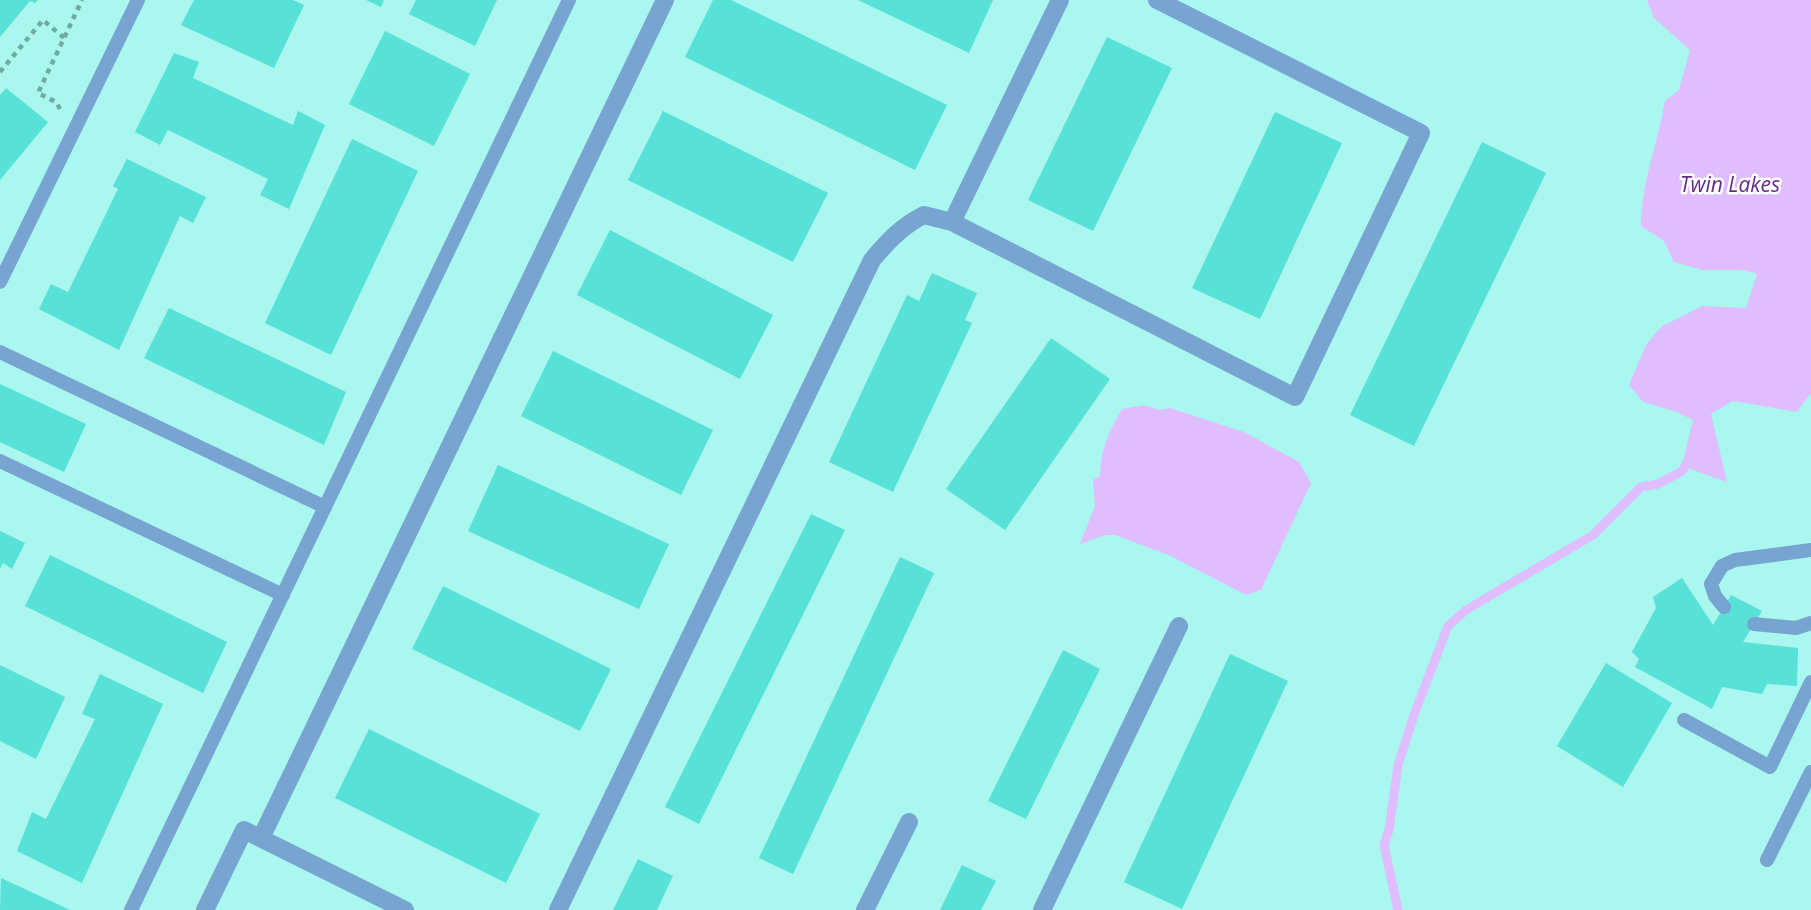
<svg xmlns="http://www.w3.org/2000/svg" width="1811" height="910" viewBox="0 0 1811 910" font-family="'Open Sans',sans-serif">
<style>
.water{fill:#dfbdfe}
.lines{fill:none;stroke-linecap:round;stroke-linejoin:round}
.stream{stroke:#dfbdfe;stroke-width:9}
.building{fill:#57e1d7}
.path{stroke:#70aaa4;stroke-width:4.5;stroke-dasharray:5 5;stroke-linecap:butt}
.service{stroke:#77a4d0;stroke-width:14}
.minor{stroke:#77a4d0;stroke-width:18}
.labels{text-anchor:middle;stroke-width:5;stroke-linejoin:round;paint-order:stroke}
.water-label{font-size:21px;font-style:italic;fill:#612b87;stroke:#fff}
</style>
<rect width="100%" height="100%" fill="#a9f7ef"/>
<g class="water">
<path d="M1647,0H1811V393L1797,412L1733,401L1711,414L1727,482L1682,466L1693,420L1677,412L1643,402L1629,385L1646,345L1661,327L1702,306L1746,308L1757,274L1743,270H1702L1674,262L1664,241L1641,226C1641,184 1658,143 1665,101L1679,90L1690,50L1654,18Z"/>
<path d="M1144,405L1160,410L1170,408L1244,432L1299,462L1311,483L1261,590L1246,595L1171,556L1115,535H1105L1080,544L1095,506L1093,480L1100,476C1100,450 1109,432 1122,409Z"/>
</g>
<g class="lines">
<path class="stream" d="M1398,910L1384,845L1389,830L1398,765L1415,712L1448,626L1466,610L1593,535L1641,487L1658,484L1682,471L1691,457"/>
</g>
<g class="building">
<path d="M0,0H38L35,3L30,1L0,37Z"/>
<path d="M194,0H293L304,5L274,68L181,25Z"/>
<path d="M366,0H384L381,7Z"/>
<path d="M416,0H497L475,46L409,14Z"/>
<path d="M713,0H731L947,105L915,170L685,57Z"/>
<path d="M858,0H993L969,53Z"/>
<path d="M385,31L470,74L434,146L349,104Z"/>
<path d="M1107,37L1172,68L1093,231L1028,200Z"/>
<path d="M174,53L199,62L193,78L293,125L298,111L325,125L289,209L260,195L268,179L168,130L160,145L135,132Z"/>
<path d="M6,88L48,122L0,180V95Z"/>
<path d="M663,111L828,193L793,262L628,180Z"/>
<path d="M1275,112L1342,143L1260,319L1192,288Z"/>
<path d="M352,139L418,171L331,355L265,323Z"/>
<path d="M1482,142L1546,173L1414,446L1350,415Z"/>
<path d="M127,159L206,197L193,223L180,216L119,350L39,309L51,284L68,292L118,189L113,186Z"/>
<path d="M610,230L773,315L740,379L577,295Z"/>
<path d="M932,273L977,293L965,320L972,323L893,492L829,462L907,295L919,301Z"/>
<path d="M169,308L346,392L324,445L144,358Z"/>
<path d="M1051,338L1110,379L1005,530L946,489Z"/>
<path d="M553,351L713,430L681,495L521,416Z"/>
<path d="M0,384L86,424L64,472L0,442Z"/>
<path d="M498,465L669,544L639,609L468,531Z"/>
<path d="M811,514L845,530L699,824L665,807Z"/>
<path d="M0,531L25,543L12,569L3,563L0,569Z"/>
<path d="M50,555L227,642L203,693L25,606Z"/>
<path d="M900,557L934,573L793,874L759,858Z"/>
<path d="M1682,578L1713,625L1731,595L1762,611L1743,642L1798,648L1797,686L1767,684L1762,694L1722,687L1712,709L1635,667L1639,659L1632,652L1656,608L1653,597Z"/>
<path d="M443,586L611,669L580,731L412,649Z"/>
<path d="M1063,650L1100,669L1026,819L988,801Z"/>
<path d="M1230,654L1288,681L1182,909L1124,882Z"/>
<path d="M1606,663L1672,703L1623,787L1557,746Z"/>
<path d="M0,665L65,697L36,759L0,741Z"/>
<path d="M100,674L163,704L82,883L17,851L32,812L46,819L95,719L82,714Z"/>
<path d="M369,729L540,814L506,883L335,798Z"/>
<path d="M638,859L673,876L657,910H613Z"/>
<path d="M962,865L996,881L981,910H940Z"/>
<path d="M1,878L70,910H0Z"/>
</g>
<g class="lines">
<g class="path">
<path d="M0,72L43,20L64,38"/>
<path d="M60,109L56,102L38,93L82,0"/>
</g>
<g class="service">
<path d="M0,282L138,0"/>
<path d="M0,352L325,507"/>
<path d="M0,461L283,595"/>
<path d="M1724,607L1715,596L1711,584L1722,566L1735,560L1811,550"/>
<path d="M1754,624L1796,628L1811,623"/>
<path d="M1684,720L1770,767L1811,682"/>
<path d="M1767,860L1811,772"/>
<path d="M131,910L569,0"/>
</g>
<g class="minor">
<path d="M952,222L1060,0"/>
<path d="M261,838L665,0"/>
<path d="M205,910L244,830L405,910"/>
<path d="M558,910L872,260C888,241 902,226 924,215L952,222L1295,397L1421,133L1157,0"/>
<path d="M865,910L909,822"/>
<path d="M1042,910L1179,626"/>
</g>
</g>
<g class="labels">
<g class="water-label">
<text x="1730" y="192">Twin Lakes</text>
</g>
</g>
</svg>
